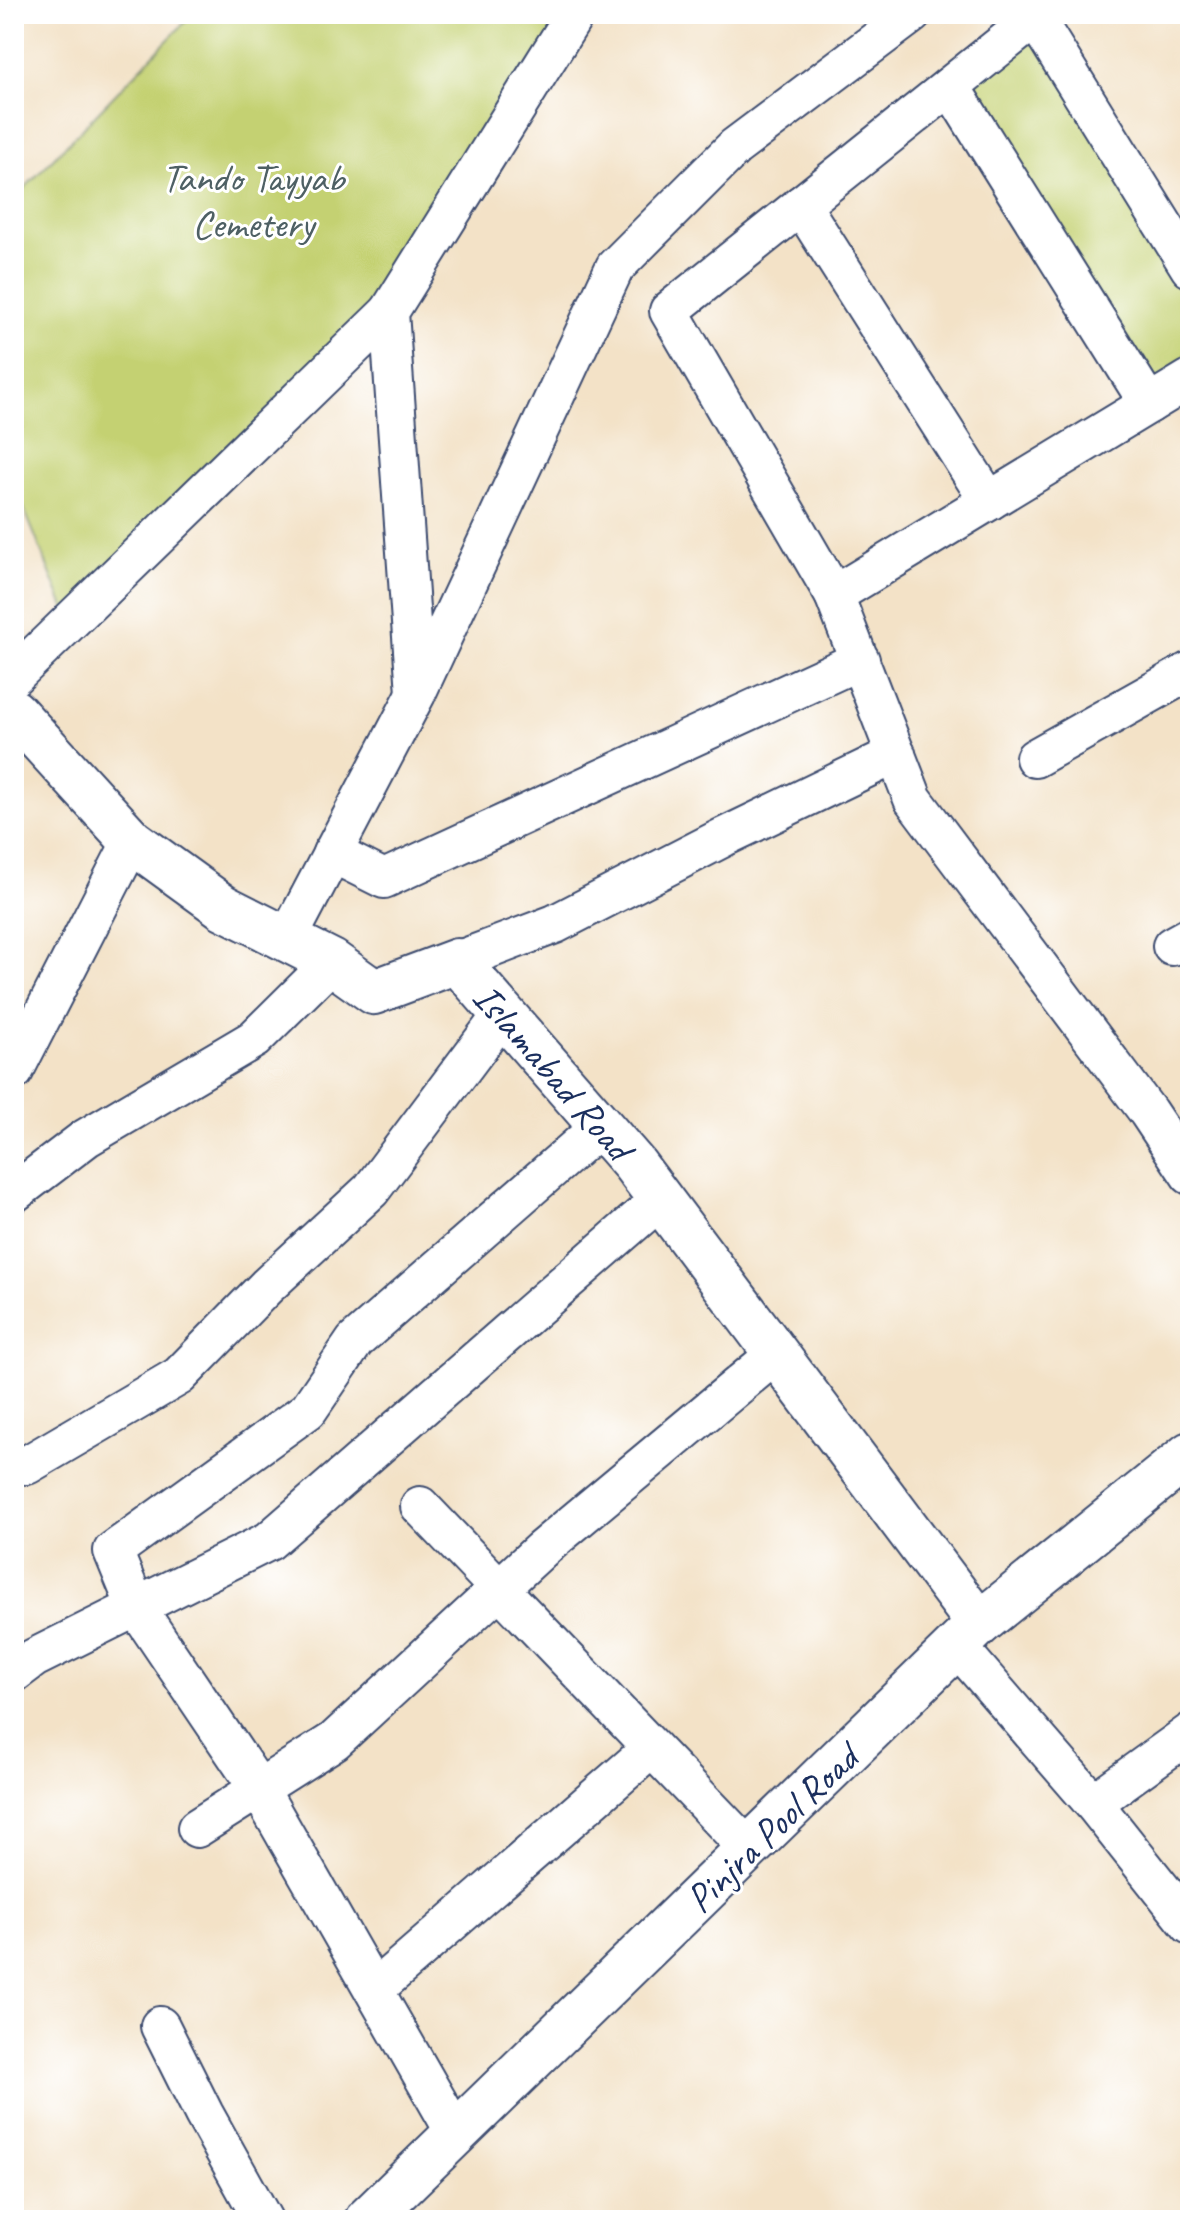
<svg xmlns="http://www.w3.org/2000/svg" width="1204" height="2234" viewBox="0 0 1204 2234" font-family="Caveat,sans-serif">
<style>
.green{fill:#c4d172;stroke:#708068;stroke-width:2}
.lines{fill:none;stroke-linecap:round;stroke-linejoin:round}
.street-casing{stroke:#3b4a6e;stroke-width:42}
.secondary-casing{stroke:#3b4a6e;stroke-width:48}
.street{stroke:#fff;stroke-width:38}
.secondary{stroke:#fff;stroke-width:44}
.labels{text-anchor:middle;stroke-width:6;stroke-linejoin:round;paint-order:stroke}
.park-label{font-size:40px;fill:#4e6064;stroke:#fff}
.street-label{font-size:40px;fill:#1b2f5e;stroke:#fff}
</style>
<rect width="100%" height="100%" fill="#fff"/>
<filter id="ink" filterUnits="userSpaceOnUse"><feTurbulence type="fractalNoise" baseFrequency=".0125" numOctaves="2"/><feDisplacementMap in="SourceGraphic" scale="16" xChannelSelector="R" yChannelSelector="G"/><feConvolveMatrix kernelMatrix="1 2 1 2 8 2 1 2 1" color-interpolation-filters="sRGB"/></filter>
<filter id="wash" filterUnits="userSpaceOnUse"><feTurbulence type="fractalNoise" baseFrequency=".006" numOctaves="4" result="noise"/><feDisplacementMap in="SourceGraphic" scale="32" xChannelSelector="R" yChannelSelector="G"/><feGaussianBlur stdDeviation="1.8" result="paint"/><feColorMatrix in="noise" values="0 0 0 0 0 0 0 0 0 0 0 0 0 0 0 0 0 1.4 0 .05"/><feComposite in="paint" operator="in"/></filter>
<g filter="url(#wash)">
<rect width="100%" height="100%" fill="#f3e2c7"/>
<g class="green">
<path d="M193,14H570L389,312L70,622L14,484V199Z"/>
<path d="M1035,18L1190,268V379L1149,404L950,86Z"/>
</g>
</g>
<g filter="url(#ink)">
<g class="lines">
<defs>
<g id="street">
<path d="M1035,18L1190,268"/>
<path d="M950,86L1149,404"/>
<path d="M801,205L989,501"/>
<path d="M1190,379L834,595L913,799L1148,1112L1190,1175"/>
<path d="M834,595L669,311L1040,14"/>
<path d="M14,676L389,312"/>
<path d="M416,693L389,312L575,14"/>
<path d="M1035,758L1190,671"/>
<path d="M332,853L384,879L860,660"/>
<path d="M288,938L416,694L615,267L735,147L912,14"/>
<path d="M1172,946L1190,936"/>
<path d="M457,961L555,924L724,837L896,754"/>
<path d="M14,1071L132,841"/>
<path d="M14,1193L86,1138L254,1039L332,962"/>
<path d="M27,1465L179,1376L267,1286L371,1190L503,1014"/>
<path d="M420,1506L749,1849"/>
<path d="M957,1646L1093,1803L1190,1925"/>
<path d="M14,1673L34,1658L269,1541L661,1199"/>
<path d="M1093,1803L1190,1733"/>
<path d="M197,1828L334,1741L541,1550L776,1354"/>
<path d="M375,1989L652,1748"/>
<path d="M160,2026L204,2114L263,2220"/>
<path d="M456,2134L259,1789L136,1607L113,1551L308,1410L355,1341L601,1126"/>
</g>
<g id="secondary">
<path id="s1" d="M14,712L132,841L223,907L332,962L374,992L457,961L634,1164L979,1624"/>
<path d="M367,2220L979,1624L1190,1454"/>
</g>
</defs>
<use href="#street" class="street-casing"/>
<use href="#secondary" class="secondary-casing"/>
<use href="#street" class="street"/>
<use href="#secondary" class="secondary"/>
</g>
</g>
<g class="labels">
<g class="park-label">
<text x="253" y="191">Tando Tayyab<tspan x="253" dy="46">Cemetery</tspan></text>
</g>
<g class="street-label">
<text dy="14" stroke="none"><textPath href="#s1" startOffset="696">Islamabad Road</textPath></text>
<text transform="translate(771 1828) rotate(-44)" y="14">Pinjra Pool Road</text>
</g>
</g>
<rect width="1204" height="2234" fill="none" stroke="#fff" stroke-width="48"/>
</svg>
